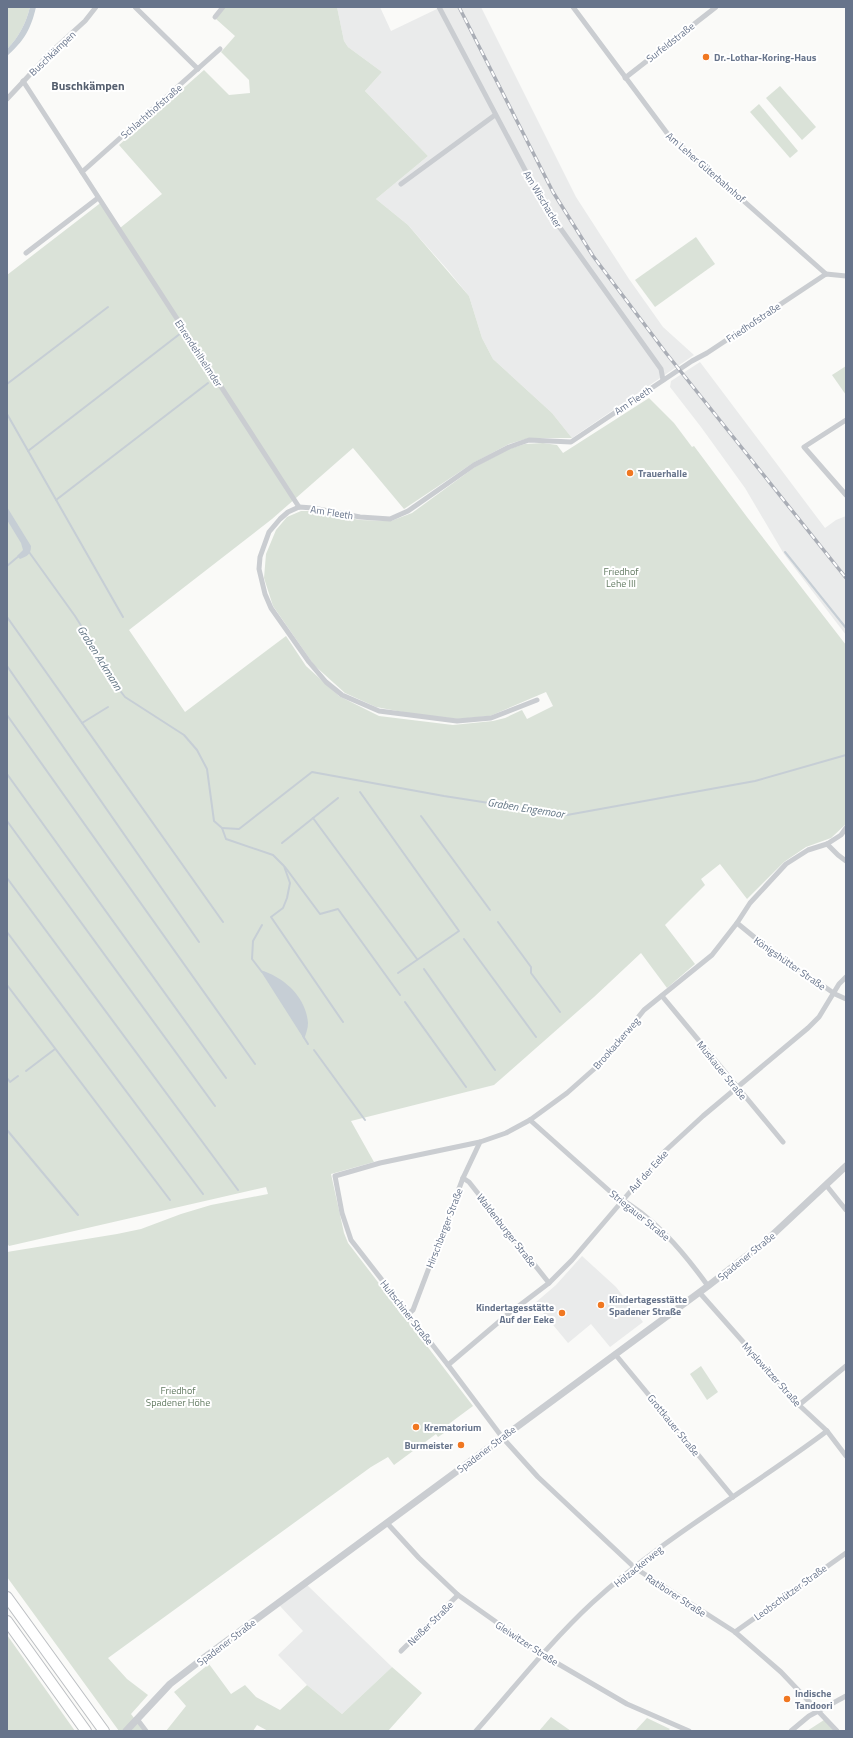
<svg xmlns="http://www.w3.org/2000/svg" width="853" height="1738" viewBox="0 0 853 1738" font-family="'Titillium Web',sans-serif">
<style>
.built{fill:#eaebeb}
.green{fill:#dae2d8}
.water{fill:#c6ced5}
.lines{fill:none;stroke-linecap:round;stroke-linejoin:round}
.stream{stroke:#c6ced5;stroke-width:2}
.motorway-casing{stroke:#bcbfc3;stroke-width:12}
.minor{stroke:#cacdd1;stroke-width:5}
.tertiary{stroke:#cacdd1;stroke-width:7}
.motorway{stroke:#fff;stroke-width:10}
.rail-casing{stroke:#aaaeb6;stroke-width:3.5}
.rail{stroke:#fff;stroke-width:2;stroke-dasharray:6;stroke-linecap:butt}
.poi-dot{fill:#f07721;stroke:#fff;stroke-width:1.5}
.labels{text-anchor:middle;stroke-width:4;stroke-linejoin:round;paint-order:stroke}
.street-label{font-size:10px;fill:#67748b;stroke:#fff}
.poi-label{font-size:10px;font-weight:bold;fill:#67748b;stroke:#fff;text-anchor:start}
.park-label{font-size:10px;fill:#637b62;stroke:#fff}
.water-label{font-size:11px;font-style:italic;fill:#637685;stroke:#fff}
.quarter-label{font-size:12px;font-weight:bold;fill:#555f6f;stroke:#fff}
</style>
<rect width="100%" height="100%" fill="#fafaf8"/>
<g class="built">
<path d="M337,7H380L391,31L441,7H481L576,197L629,279L663,327L694,355L572,438L552,413L493,359L482,338L469,296L447,269L408,225L376,199L428,156L365,91L382,72L348,47L344,41Z"/>
<path d="M700,362L825,528L836,520L846,516V635L784,554L745,488L701,427L670,387L671,381Z"/>
<path d="M582,1256L616,1287L643,1322L610,1347L591,1324L568,1343L535,1303L556,1285Z"/>
<path d="M307,1585L392,1667L342,1714L307,1685L278,1655L303,1631L280,1606Z"/>
</g>
<g class="green">
<path d="M7,7H30C26,23 19,37 7,49Z"/>
<path d="M225,7H337L344,41L348,47L382,72L365,91L428,156L376,199L408,225L469,296L482,338L493,359L552,413L572,438H529L509,444L473,463L404,509L353,448L272,519L129,630L185,712L286,636L306,666L339,696L379,716L453,725L493,721L505,718L522,710L527,719L553,706L546,692L490,716L457,719L408,713L376,707L345,693L314,665L273,606L264,578L266,554L276,530L287,517L301,511H312L360,520L391,521L412,513L475,467L509,449L525,444L543,443L557,445L563,453L649,398L674,423L692,447L694,446L747,517L846,645V824L831,838L806,847L784,862L747,899L720,864L701,879L705,885L665,925L695,964L667,988L641,953L594,997L494,1085L351,1121L374,1162L331,1174L344,1233L348,1243L473,1406L442,1429L444,1433L438,1437L436,1434L394,1465L388,1457L371,1467L108,1658L127,1679L148,1695L131,1714L144,1731H119L7,1577V1252L117,1234L141,1229L181,1214L211,1205L268,1194L266,1187L9,1246L7,1243V275L103,201L120,228L162,194L119,145L204,70L229,95L250,93L249,80L221,52L235,36L216,19Z"/>
<path d="M780,86L816,127L802,140L766,98Z"/>
<path d="M759,104L798,151L790,158L750,112Z"/>
<path d="M696,237L715,264L655,307L635,280Z"/>
<path d="M846,366V395L832,375Z"/>
<path d="M701,1366L718,1392L707,1400L690,1374Z"/>
<path d="M7,1635L75,1731H7Z"/>
<path d="M209,1664L231,1694L245,1685L256,1697L280,1710L307,1685L342,1714L392,1667L422,1693L388,1731H268L257,1725L253,1731H166L186,1706L174,1692Z"/>
<path d="M551,1717L571,1731H539Z"/>
<path d="M647,1718L670,1729L668,1731H635Z"/>
<path d="M824,1720L834,1731H807Z"/>
</g>
<g class="water">
<path d="M30,7H36C31,29 24,41 7,56V49C19,37 26,23 30,7Z"/>
<path d="M7,507L31,546C31,555 27,556 20,559L17,556L23,550L21,543L7,520Z"/>
<path d="M260,970C284,977 306,997 308,1023C308,1028 306,1034 304,1039Z"/>
</g>
<g class="lines">
<g class="stream">
<path d="M7,384L108,307"/>
<path d="M7,414L123,617"/>
<path d="M28,451L181,333"/>
<path d="M56,500L208,383"/>
<path d="M29,552L75,616L99,654L111,679L125,697L184,735L197,750L207,769L214,821L222,828L226,839L273,855L284,866L290,883L287,898L283,908L271,917L343,1022"/>
<path d="M785,552L846,628"/>
<path d="M7,566L20,555"/>
<path d="M7,617L223,922"/>
<path d="M7,666L199,942"/>
<path d="M7,715L255,1064"/>
<path d="M82,723L108,707"/>
<path d="M7,774L226,1078"/>
<path d="M360,792L459,931L398,973"/>
<path d="M421,816L490,910"/>
<path d="M313,818L417,959"/>
<path d="M7,821L215,1106"/>
<path d="M222,828L239,829L312,772L444,796L567,815L755,781L846,755"/>
<path d="M282,843L338,798"/>
<path d="M285,867L320,914L338,909L400,995"/>
<path d="M7,878L238,1190"/>
<path d="M498,922L531,967V973L560,1012"/>
<path d="M262,925L253,941L252,959L262,972"/>
<path d="M7,932L203,1194"/>
<path d="M464,939L536,1037"/>
<path d="M424,969L495,1070"/>
<path d="M7,985L170,1200"/>
<path d="M405,1002L466,1087"/>
<path d="M303,1036L308,1044"/>
<path d="M314,1050L365,1120"/>
<path d="M26,1071L55,1049"/>
<path d="M7,1078L10,1082L18,1076"/>
<path d="M7,1130L78,1215"/>
</g>
<defs>
<g id="motorway">
<path d="M7,1597L104,1731"/>
<path d="M7,1621L86,1731"/>
</g>
</defs>
<use href="#motorway" class="motorway-casing"/>
<g class="minor">
<path d="M135,7L198,69"/>
<path d="M439,7L543,204L661,369L663,380"/>
<path d="M573,7L667,133L826,274"/>
<path d="M215,17L223,7"/>
<path d="M625,78L716,7"/>
<path d="M23,81L299,507"/>
<path d="M7,99L51,52L85,21L96,7"/>
<path d="M82,172L220,49"/>
<path d="M401,184L495,115"/>
<path d="M26,253L98,198"/>
<path d="M846,420L804,447L846,495"/>
<path d="M537,700L491,718L457,721L379,711L342,695L326,682L309,662L271,608L265,594L259,569L260,557L269,532L280,519L288,512L299,507L313,508L360,517L390,519L408,511L474,465L509,447L529,440L571,442L692,361L707,353L826,274L846,276"/>
<path d="M827,844L838,855L846,861"/>
<path d="M737,923L764,945L835,994L846,999"/>
<path d="M662,996L783,1142"/>
<path d="M530,1120L614,1195C654,1217 682,1250 708,1286"/>
<path d="M463,1178L469,1182L549,1283"/>
<path d="M826,1185L846,1210"/>
<path d="M699,1292L799,1405L827,1431L846,1456"/>
<path d="M408,1314L413,1310L463,1178L480,1142"/>
<path d="M615,1354L733,1497"/>
<path d="M448,1365L507,1315L549,1283L572,1260L664,1152L703,1116L808,1028L819,1017L839,984L846,977"/>
<path d="M799,1405L846,1366"/>
<path d="M387,1523L419,1558L458,1595L543,1655L627,1704L689,1731"/>
<path d="M735,1632L846,1553"/>
<path d="M401,1651L458,1595"/>
<path d="M137,1719L146,1731"/>
<path d="M476,1731C514,1688 550,1642 592,1603C664,1537 750,1489 827,1431"/>
<path d="M791,1731L809,1716L846,1696"/>
<path d="M837,1731L781,1672L735,1632L635,1568L538,1477L502,1437L448,1365L351,1240L342,1213L335,1176L380,1163L480,1142L506,1133L530,1120L567,1093L602,1062L644,1010L712,955L737,923L750,903L786,864L808,850L827,844L841,835L846,828"/>
</g>
<path class="tertiary" d="M126,1731L170,1684L205,1657L708,1286L767,1240L846,1166"/>
<use href="#motorway" class="motorway"/>
<defs>
<path id="rail" d="M459,7L553,192L593,256L666,353L846,578"/>
</defs>
<use href="#rail" class="rail-casing"/>
<use href="#rail" class="rail"/>
</g>
<g class="poi-dot">
<circle cx="706" cy="57" r="4"/>
<circle cx="630" cy="473" r="4"/>
<circle cx="601" cy="1305" r="4"/>
<circle cx="562" cy="1313" r="4"/>
<circle cx="416" cy="1427" r="4"/>
<circle cx="461" cy="1445" r="4"/>
<circle cx="787" cy="1699" r="4"/>
</g>
<g class="labels">
<g class="street-label">
<text transform="translate(670 42) rotate(-38)" y="4">Surfeldstraße</text>
<text transform="translate(52 53) rotate(-44)" y="4">Buschkämpen</text>
<text transform="translate(151 111) rotate(-41)" y="4">Schlachthofstraße</text>
<text transform="translate(706 167) rotate(41)" y="4">Am Leher Güterbahnhof</text>
<text transform="translate(543 199) rotate(59)" y="4">Am Wischacker</text>
<text transform="translate(753 322) rotate(-34)" y="4">Friedhofstraße</text>
<text transform="translate(199 353) rotate(57)" y="4">Ehrendehlhelmder</text>
<text transform="translate(633 400) rotate(-34)" y="4">Am Fleeth</text>
<text transform="translate(332 512) rotate(9)" y="4">Am Fleeth</text>
<text transform="translate(790 963) rotate(35)" y="4">Königshütter Straße</text>
<text transform="translate(616 1043) rotate(-49)" y="4">Brookackerweg</text>
<text transform="translate(722 1070) rotate(51)" y="4">Muskauer Straße</text>
<text transform="translate(648 1171) rotate(-48)" y="4">Auf der Eeke</text>
<text transform="translate(640 1215) rotate(39)" y="4">Striegauer Straße</text>
<text transform="translate(444 1228) rotate(-69)" y="4">Hirschberger Straße</text>
<text transform="translate(507 1230) rotate(52)" y="4">Waldenburger Straße</text>
<text transform="translate(746 1256) rotate(-39)" y="4">Spadener Straße</text>
<text transform="translate(407 1312) rotate(52)" y="4">Hultschiner Straße</text>
<text transform="translate(772 1374) rotate(48)" y="4">Myslowitzer Straße</text>
<text transform="translate(674 1425) rotate(51)" y="4">Grottkauer Straße</text>
<text transform="translate(486 1449) rotate(-37)" y="4">Spadener Straße</text>
<text transform="translate(638 1566) rotate(-39)" y="4">Holzackerweg</text>
<text transform="translate(790 1592) rotate(-36)" y="4">Leobschützer Straße</text>
<text transform="translate(676 1595) rotate(33)" y="4">Ratiborer Straße</text>
<text transform="translate(430 1623) rotate(-44)" y="4">Neißer Straße</text>
<text transform="translate(226 1642) rotate(-37)" y="4">Spadener Straße</text>
<text transform="translate(527 1643) rotate(33)" y="4">Gleiwitzer Straße</text>
</g>
<g class="poi-label">
<text x="714" y="61">Dr.-Lothar-Koring-Haus</text>
<text x="638" y="477">Trauerhalle</text>
<text x="609" y="1303">Kindertagesstätte<tspan x="609" dy="12">Spadener Straße</tspan></text>
<text x="554" y="1311" text-anchor="end">Kindertagesstätte<tspan x="554" dy="12">Auf der Eeke</tspan></text>
<text x="424" y="1431">Krematorium</text>
<text x="453" y="1449" text-anchor="end">Burmeister</text>
<text x="795" y="1697">Indische<tspan x="795" dy="12">Tandoori</tspan></text>
</g>
<g class="park-label">
<text x="621" y="575">Friedhof<tspan x="621" dy="12">Lehe III</tspan></text>
<text x="178" y="1394">Friedhof<tspan x="178" dy="12">Spadener Höhe</tspan></text>
</g>
<g class="water-label">
<text transform="translate(100 658) rotate(58)" y="4">Graben Ackmann</text>
<text transform="translate(526 808) rotate(9)" y="4">Graben Engemoor</text>
</g>
<g class="quarter-label">
<text x="88" y="90">Buschkämpen</text>
</g>
</g>
<rect width="853" height="1738" fill="none" stroke="#67748b" stroke-width="16"/>
</svg>
